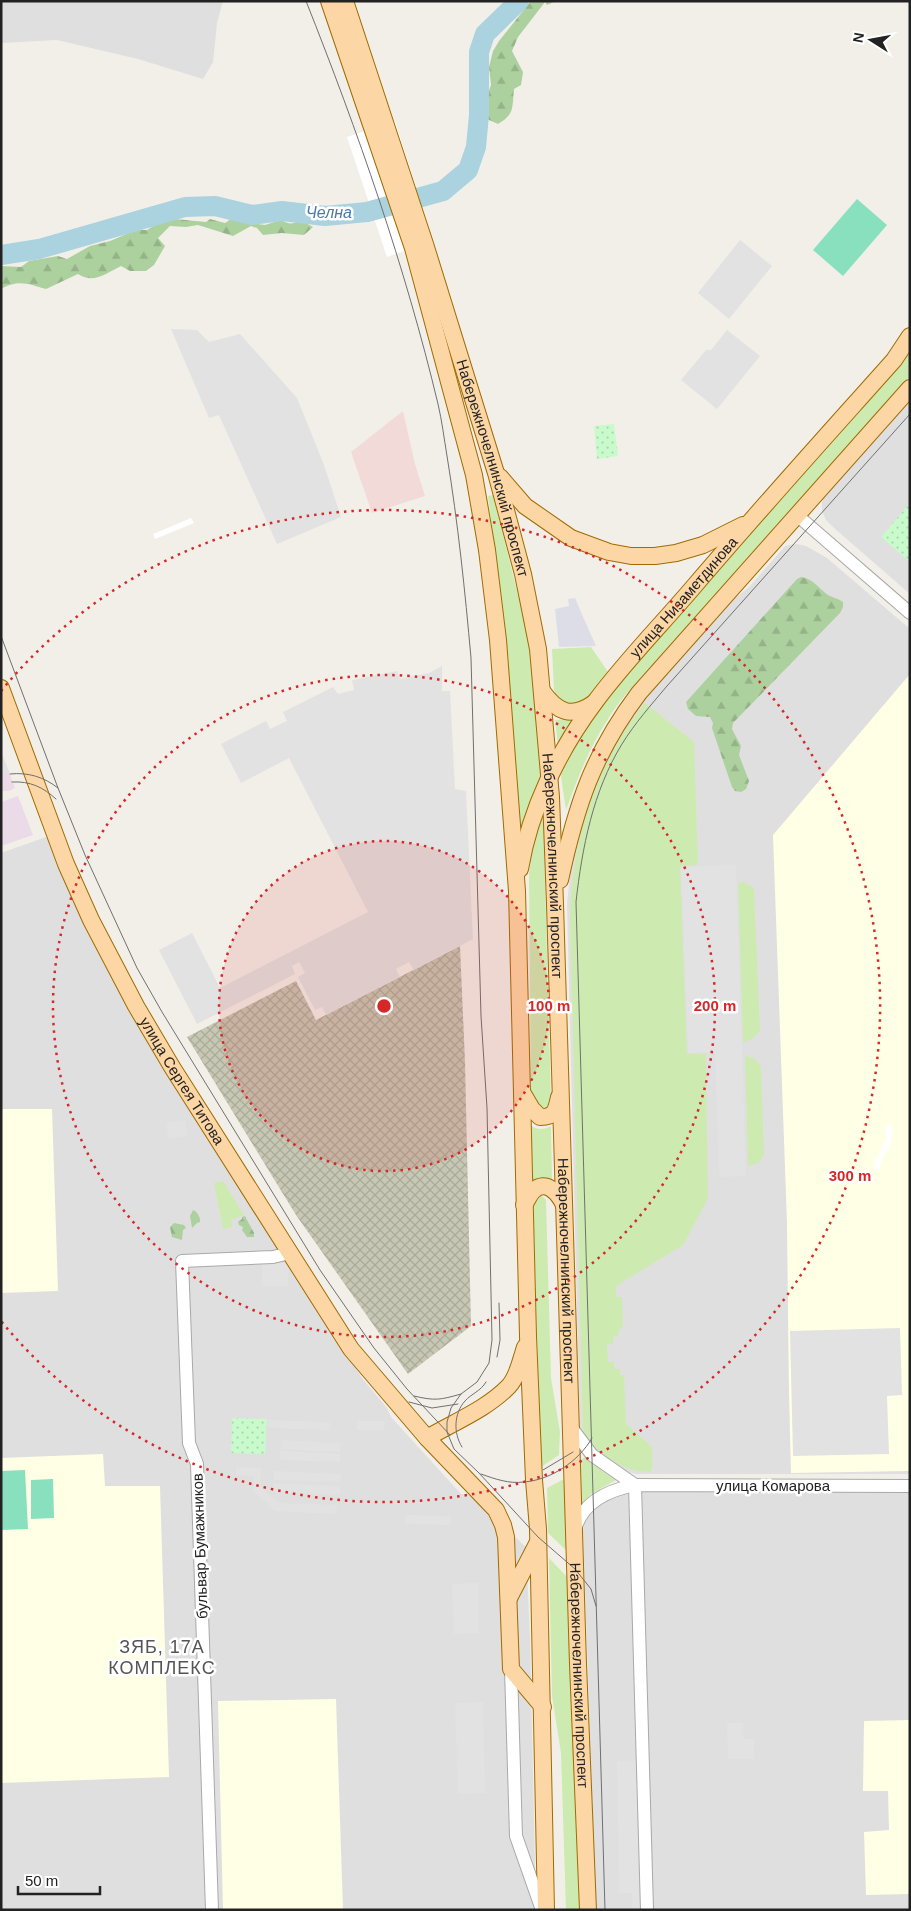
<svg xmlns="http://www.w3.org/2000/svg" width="911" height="1911" viewBox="0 0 911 1911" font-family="Arial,sans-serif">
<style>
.residential{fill:#e0dfdf}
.commercial{fill:#f2dad9}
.industrial{fill:#ebdbe8}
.education{fill:#ffffe5}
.construction{fill:url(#construction-cross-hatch)}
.grass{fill:#cdebb0}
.forest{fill:url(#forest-firs)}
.park{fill:url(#park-dots)}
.pitch{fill:#88e0be}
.parking{fill:#e2e2e2}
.plaza{fill:#dddde8}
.pier{fill:#fff}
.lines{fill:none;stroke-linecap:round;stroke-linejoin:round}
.river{stroke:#aad3df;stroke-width:20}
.minor-casing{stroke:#a9a9a9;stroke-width:14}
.major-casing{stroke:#a06b00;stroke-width:18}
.minor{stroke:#fff;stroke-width:12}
.major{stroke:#fcd6a4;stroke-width:16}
.tram{stroke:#707070;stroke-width:1}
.ring{fill:none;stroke:#d62828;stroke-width:2.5;stroke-dasharray:2.5 5}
.labels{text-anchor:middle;stroke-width:5;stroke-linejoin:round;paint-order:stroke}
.street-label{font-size:15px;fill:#222;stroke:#fff}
.water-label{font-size:16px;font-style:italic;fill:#4a7aab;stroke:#fff}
.quarter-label{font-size:18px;letter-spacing:1px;fill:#555;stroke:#fff}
.centre{fill:#d62828;stroke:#fff;stroke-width:2.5}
.ring-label{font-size:15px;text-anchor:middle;font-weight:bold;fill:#d62828;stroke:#fff;stroke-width:5;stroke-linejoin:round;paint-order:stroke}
</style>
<defs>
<pattern id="construction-cross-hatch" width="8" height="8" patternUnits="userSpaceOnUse" patternTransform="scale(1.25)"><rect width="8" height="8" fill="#c7c7b4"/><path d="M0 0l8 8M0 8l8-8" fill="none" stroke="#abab9a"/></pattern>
<pattern id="forest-firs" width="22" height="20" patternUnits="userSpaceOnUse" patternTransform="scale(1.25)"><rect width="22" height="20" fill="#add19e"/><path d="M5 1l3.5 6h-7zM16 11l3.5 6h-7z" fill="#95b388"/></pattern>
<pattern id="park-dots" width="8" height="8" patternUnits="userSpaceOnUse" patternTransform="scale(1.25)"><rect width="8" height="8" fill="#c8facc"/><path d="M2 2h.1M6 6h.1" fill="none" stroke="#acd6af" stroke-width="1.8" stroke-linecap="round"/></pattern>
</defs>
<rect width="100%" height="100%" fill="#f2efe9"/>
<g class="residential">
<path d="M1,1H223L217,23L213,62L203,79L138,59L57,40L1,43Z"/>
<path d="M910,398V594L833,527L826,520L822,511V502L825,494Z"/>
<path d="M796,544L806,546L827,558L910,629V1474H636L624,1471L590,1447L580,1433L567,904L572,855L598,775L617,738L648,694L720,611L749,587L785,546Z"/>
<path d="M49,836L84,924L340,1344L362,1378L387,1408L391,1417L461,1494H469L526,1547L530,1638L536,1910H1V853Z"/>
<path d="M910,1488V1910H596L583,1531L586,1516L593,1506L628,1491Z"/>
</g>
<path class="commercial" d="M403,411L415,464L425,496L372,513L351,452Z"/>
<g class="industrial">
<path d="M1,751L15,788L9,791H1Z"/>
<path d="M18,796L33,835L1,846V802Z"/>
</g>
<g class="education">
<path d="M910,674V1471L791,1473L789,1393L787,1223L773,835Z"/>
<path d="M1,1109H52L58,1291L1,1293Z"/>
<path d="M103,1454L105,1486H160L169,1777L1,1783V1458Z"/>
<path d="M336,1699L343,1910H223L218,1701Z"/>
<path d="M910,1720V1894L866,1895L864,1832L889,1830L888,1791H863L864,1721Z"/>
</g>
<path class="construction" d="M460,946L465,1062L471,1326L408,1374L296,1215L187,1037L296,981L316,1020Z"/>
<g class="grass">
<path d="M910,348V376L632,687C600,723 582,765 566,810L560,770L602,702Z"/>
<path d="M493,495L530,643L542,772L518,841L508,655L488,496Z"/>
<path d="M591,647L608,672L586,701L567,705L556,697L554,690L552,649Z"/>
<path d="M645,703L694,742L698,865L680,866L687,1054H706L708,1198L683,1245L616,1286V1297H622L623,1328L619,1329L618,1336L613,1337V1344H607L608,1362H614V1369H620V1375H624L626,1424L652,1447V1468L650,1472C623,1472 598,1455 583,1433L570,919C571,856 587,795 619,740C626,727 636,715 645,703Z"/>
<path d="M576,718L558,745L555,720Z"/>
<path d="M543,808L551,1103C544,1111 537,1106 531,1101L529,873L535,834Z"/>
<path d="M743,882L754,888L760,1031L753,1038L743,1043L738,883Z"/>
<path d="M745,1055L755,1059L761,1067L764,1155L758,1163L748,1166Z"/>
<path d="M531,1126C538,1130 544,1130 551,1126L552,1184L533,1185Z"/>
<path d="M223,1181L244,1215L231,1220L232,1227L223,1229L214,1183Z"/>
<path d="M541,1195L546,1200L551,1378L560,1432L559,1455L541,1467L533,1199Z"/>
<path d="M586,1456L602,1471L616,1480L591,1494L582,1505L581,1460Z"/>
<path d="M566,1478L567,1551L548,1533L547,1488Z"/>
<path d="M549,1558L568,1578L580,1910H566L561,1753L552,1696Z"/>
</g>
<g class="forest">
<path d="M531,1H556L547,5L545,2L518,37L512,51L523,72L521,85L514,89C512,108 515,114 498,124L489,120L483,115L485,101L491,85L489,67L493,51L499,41Z"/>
<path d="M234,217L250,223L265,225L281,220C289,224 292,225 300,220L313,227L304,235L282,233L263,235L257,228L251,226L233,236L198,225L186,227L170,226L158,238L165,246L154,265L146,271H130L121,266C105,274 94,284 78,274L46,289C28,284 19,279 1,289V266L21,267L29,261L58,256L67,259L90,246L110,241L136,230H147L161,221L175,219L206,222L210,219L225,223Z"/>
<path d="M801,577C814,579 818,588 828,595C833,598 838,598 843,602V607L840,613L733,723L732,729L741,746L739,755L749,781L746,789L741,792L735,791L732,787L712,728L713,723L710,717L696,716L688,709L686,702L797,579Z"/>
<path d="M193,1210C197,1211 201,1218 200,1222L197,1223L192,1228L190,1216Z"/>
<path d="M245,1216L254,1233V1237H247L242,1230L243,1227L239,1225L238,1222L242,1219V1217Z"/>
<path d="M174,1223L184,1225L186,1228L183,1230L182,1240L172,1237L170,1227Z"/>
</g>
<g class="park">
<path d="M614,424L618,456L597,459L594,426Z"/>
<path d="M910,503V562L881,537Z"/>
<path d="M232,1418L267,1419L265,1454L231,1453Z"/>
</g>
<g class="pitch">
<path d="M857,199L887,225L843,276L813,250Z"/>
<path d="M25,1470L28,1529L1,1530V1471Z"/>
<path d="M53,1479L54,1518L31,1519V1480Z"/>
</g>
<g class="parking">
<path d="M740,240L772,266L729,319L698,293Z"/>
<path d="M171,329L197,330L209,342L240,334L297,398L324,465L341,517L277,544L219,415L209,418Z"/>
<path d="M727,330L760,356L717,409L681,380L706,350H711Z"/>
<path d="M442,666V691H450L455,789L466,791L473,939L414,970L409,962L396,969L400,977L326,1015L322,1007L315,1010L298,977L305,973L299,962L292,966L295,974L197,1024L159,950L192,933L220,988L368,912L289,758L241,783L221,744L266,721L270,729L287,721L283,712L333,687L338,694L354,690L352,680L397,671L400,679L429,673Z"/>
<path d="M1,751L9,772L1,775Z"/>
<path d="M736,865L746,1176L719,1177L715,1052L688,1053L681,867Z"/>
<path d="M185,1120L188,1135L169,1139L166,1123Z"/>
<rect x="262" y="1263" width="26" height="23"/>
<path d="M900,1328L902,1395L887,1396L889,1454L793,1456L790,1331Z"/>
<path d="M268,1420L330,1422V1430L268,1428Z"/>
<path d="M357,1421H385L384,1430H357Z"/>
<path d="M281,1440L340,1443V1452L280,1449Z"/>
<path d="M280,1451L340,1454V1462L280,1460Z"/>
<path d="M236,1467L261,1468L260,1486L278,1503L337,1505L336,1514L275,1511L253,1491L254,1476L236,1475Z"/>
<path d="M274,1471L341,1474L340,1482L274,1480Z"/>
<path d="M273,1483L340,1486V1495L273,1492Z"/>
<path d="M405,1515L451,1516V1525L405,1524Z"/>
<path d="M478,1583L479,1633L454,1634L452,1584Z"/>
<path d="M483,1702L485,1793L458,1794L455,1703Z"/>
<path d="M727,1723H743L744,1739H754V1759H728Z"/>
<path d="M640,1760L644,1910H632V1893H619L617,1761Z"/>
</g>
<path class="plaza" d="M575,598L584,619L596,646L559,647L555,609L569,606L568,599Z"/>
<g class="pier">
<path d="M395,121L433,241L387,257L347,137Z"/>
<path d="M191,518L194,523L155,539L153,534Z"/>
<path d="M892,1124V1140L880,1164V1170H874V1163L886,1139L885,1125Z"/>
</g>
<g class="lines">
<path class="river" d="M1,255L39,249L185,207L215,206L252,215L282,211L325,216L367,212L443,191L468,170L476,147L479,115V52L485,34L519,1"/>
<defs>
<g id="minor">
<path d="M798,516L910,613"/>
<path d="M571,1427L592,1455L635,1485"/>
<path d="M635,1485L647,1910"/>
<path d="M575,1530C582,1502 609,1490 635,1485L910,1486"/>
<path d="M511,1669L516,1836L542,1910"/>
<path d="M212,1910L197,1464L189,1443L182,1261L273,1257L290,1253"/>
</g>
<g id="major">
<path d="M329,1L413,248L474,475L487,550L498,640L517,891L528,1336L534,1480L538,1529L546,1910"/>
<path id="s1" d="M345,1L425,244L496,473L523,574L538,649L551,797L555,904L578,1664L588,1910"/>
<path d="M500,477L525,506L571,538L609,552L631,556H655L676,553L703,545L743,525"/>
<path id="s2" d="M1,688L66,864L91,920L136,1006L172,1067L351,1349L427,1438L496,1510L503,1525L506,1537L511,1669L543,1707"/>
<path d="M542,691C557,712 571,719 594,703"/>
<path id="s3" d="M520,869C530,809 559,750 595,702C626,660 663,623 696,584C761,508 828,434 894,360L910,336"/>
<path d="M560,880C576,806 593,754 639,693L910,388"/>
<path d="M522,1092L532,1109L540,1117C555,1117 556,1111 559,1097"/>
<path d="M524,1205C527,1201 529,1195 533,1191C546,1178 559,1194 564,1205"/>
<path d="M427,1438C454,1422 487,1409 509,1386C518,1376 521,1359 525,1347"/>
<path d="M509,1598L537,1544"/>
</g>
</defs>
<use href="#minor" class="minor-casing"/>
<use href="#major" class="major-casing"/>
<use href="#minor" class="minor"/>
<use href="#major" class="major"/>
<g class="tram">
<path d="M306,1C358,132 405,266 438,404C442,421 444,438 447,456C458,523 465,591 471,658L481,1016L487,1108L492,1340L489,1363L477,1382L461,1394L451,1408L447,1422V1432L454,1449L479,1473L538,1537L575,1569L591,1589L596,1606"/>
<path d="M1,636L58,788L85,855L137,968L162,1012L320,1270L374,1348L407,1389L450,1435"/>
<path d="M10,774C28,772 44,777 58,788"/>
<path d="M12,782C30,781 43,787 56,799"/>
<path d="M497,1357L500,1340L499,1303"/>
<path d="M414,1396C435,1401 440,1400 461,1394"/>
<path d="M409,1402L432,1408L458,1404"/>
<path d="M462,1447C453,1433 454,1413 465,1401C471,1394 481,1391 486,1382"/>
<path d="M543,1470L573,1452"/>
<path d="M481,1474C495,1479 509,1484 524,1482C551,1480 579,1461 592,1438"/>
<path d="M605,1910L576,902C582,848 593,791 622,744C635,723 651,705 667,686L910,414"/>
</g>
</g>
<circle cx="384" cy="1006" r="165" fill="#d62828" fill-opacity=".12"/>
<g class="ring">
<circle cx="384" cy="1006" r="165"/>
<circle cx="384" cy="1006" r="331"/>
<path d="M1 691A496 496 0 1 1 1 1321"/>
</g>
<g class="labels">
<g class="street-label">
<text dy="5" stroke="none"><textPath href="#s1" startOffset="490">Набережночелнинский проспект</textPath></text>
<text dy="5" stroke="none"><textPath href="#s3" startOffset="322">улица Низаметдинова</textPath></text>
<text dy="5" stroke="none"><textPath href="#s1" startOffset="894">Набережночелнинский проспект</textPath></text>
<text dy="5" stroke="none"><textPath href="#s2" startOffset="434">улица Сергея Титова</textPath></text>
<text dy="5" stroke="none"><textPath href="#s1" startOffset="1299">Набережночелнинский проспект</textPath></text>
<text x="773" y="1491">улица Комарова</text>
<text transform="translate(200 1546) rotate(-92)" y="5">бульвар Бумажников</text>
<text dy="5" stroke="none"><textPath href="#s1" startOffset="1704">Набережночелнинский проспект</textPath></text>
</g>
<g class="water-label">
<text x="329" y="218">Челна</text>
</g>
<g class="quarter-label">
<text x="162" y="1653">ЗЯБ, 17А<tspan x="162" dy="21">КОМПЛЕКС</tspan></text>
</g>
</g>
<circle cx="384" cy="1006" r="8" class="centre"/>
<g class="ring-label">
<text x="549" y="1011">100 m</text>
<text x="715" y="1011">200 m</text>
<text x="850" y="1181">300 m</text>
</g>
<rect width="911" height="1911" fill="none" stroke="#222222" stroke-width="5"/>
<g transform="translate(871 40) rotate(281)" stroke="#ffffff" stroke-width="4" paint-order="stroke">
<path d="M0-4L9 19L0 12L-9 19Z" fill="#222222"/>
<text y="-8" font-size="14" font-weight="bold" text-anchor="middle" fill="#222222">N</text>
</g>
<path d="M18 1886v8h82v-8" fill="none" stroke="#222222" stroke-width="2.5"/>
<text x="25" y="1886" font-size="15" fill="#222222" stroke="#ffffff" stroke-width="4" paint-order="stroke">50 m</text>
</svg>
